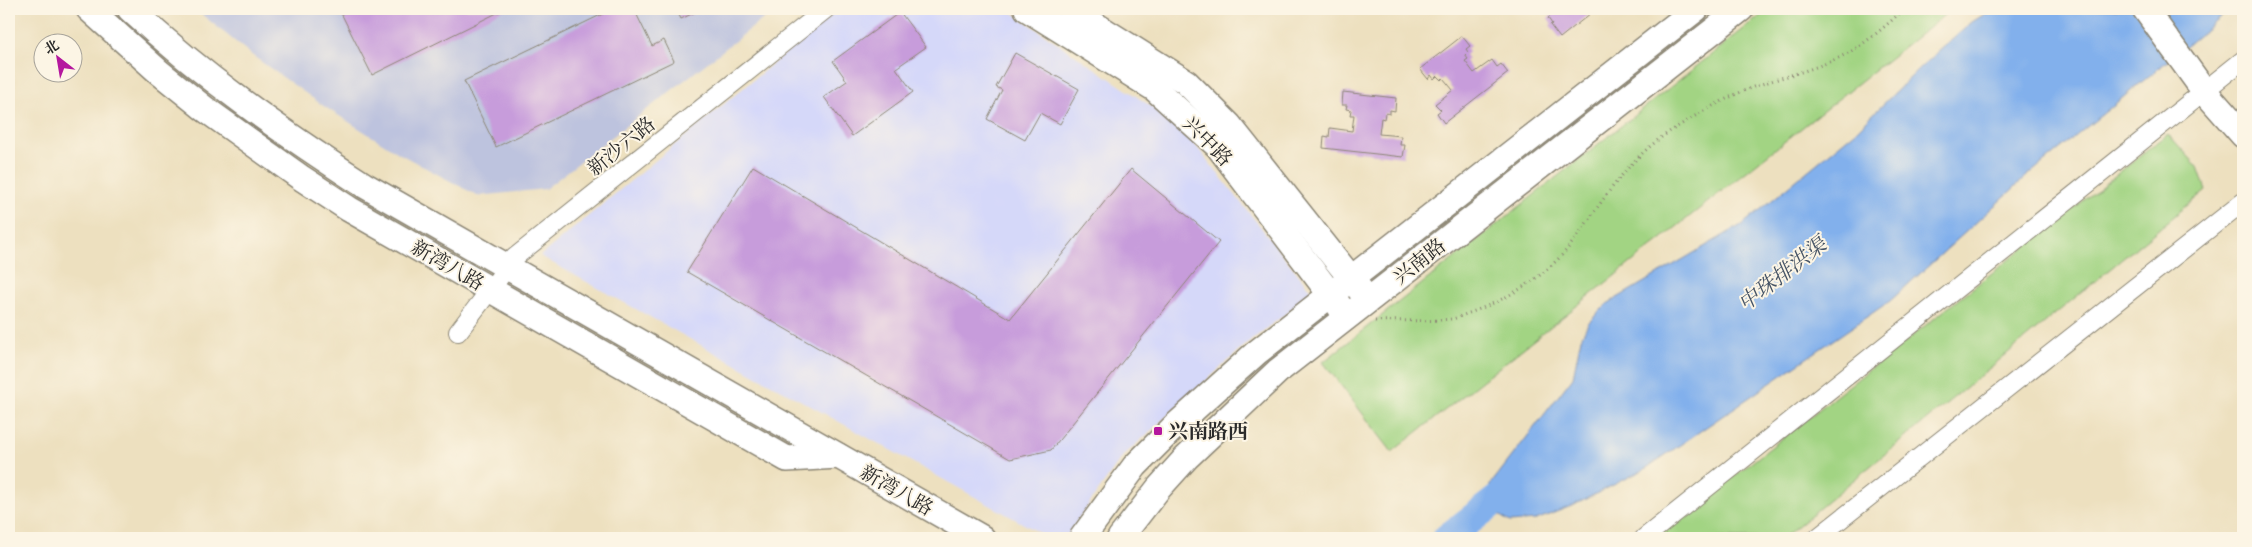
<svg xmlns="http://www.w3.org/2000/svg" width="2252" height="547" viewBox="0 0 2252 547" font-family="'Gentium Book Plus','Noto Serif SC',serif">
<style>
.built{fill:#d5d8f9}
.industrial{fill:#bdc3de}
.green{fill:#a2d483;stroke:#668057}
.water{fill:#82b0ec;stroke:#566e8c}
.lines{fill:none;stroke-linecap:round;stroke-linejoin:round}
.river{stroke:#82b0ec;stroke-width:29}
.building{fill:#c79cdb}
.street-casing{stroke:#8c8675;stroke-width:20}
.secondary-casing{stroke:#8c8675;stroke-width:28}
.path{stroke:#8c8675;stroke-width:3;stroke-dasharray:1 4;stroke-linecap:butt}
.street{stroke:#fff;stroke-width:18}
.secondary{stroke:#fff;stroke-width:25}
.poi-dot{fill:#b5179e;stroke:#fcf5e5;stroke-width:2}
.labels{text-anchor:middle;stroke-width:4;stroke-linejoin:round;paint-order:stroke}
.street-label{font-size:20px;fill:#2b2b2b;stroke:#fcf5e5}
.poi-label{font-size:20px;font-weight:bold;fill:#2b2b2b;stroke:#fcf5e5;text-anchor:start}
.water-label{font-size:21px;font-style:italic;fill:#455365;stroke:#fcf5e5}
</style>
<rect width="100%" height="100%" fill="#fcf5e5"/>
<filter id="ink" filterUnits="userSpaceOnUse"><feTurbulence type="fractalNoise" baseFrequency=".02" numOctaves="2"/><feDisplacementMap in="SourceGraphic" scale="10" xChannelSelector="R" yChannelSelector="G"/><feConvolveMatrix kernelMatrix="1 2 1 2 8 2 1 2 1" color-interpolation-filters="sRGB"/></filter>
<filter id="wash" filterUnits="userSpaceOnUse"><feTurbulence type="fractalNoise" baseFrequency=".0096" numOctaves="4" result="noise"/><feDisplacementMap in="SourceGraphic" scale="20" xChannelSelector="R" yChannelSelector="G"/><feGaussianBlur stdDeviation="1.12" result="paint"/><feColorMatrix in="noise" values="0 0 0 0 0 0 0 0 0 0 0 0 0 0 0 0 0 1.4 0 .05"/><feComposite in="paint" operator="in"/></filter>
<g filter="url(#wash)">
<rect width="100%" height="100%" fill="#ede0bf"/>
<path class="built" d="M839,9H1007L1180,126L1313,293L1250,341L1123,456L1065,538H1049L540,256Z"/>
<path class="industrial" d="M195,9H776L545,189L478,196L400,154L325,107L253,56Z"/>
<g class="green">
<path d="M1769,9H1952L1392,452L1323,362Z"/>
<path d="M2168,134L2198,167L2206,190L1783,538H1656Z"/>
</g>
<path class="water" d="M1993,9H2231L2027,176L1890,301L1645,469L1574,505L1536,520L1510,522L1487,508L1490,485L1573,377L1581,338L1589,322L1607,304L1743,224L1855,132L1919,69L1972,22Z"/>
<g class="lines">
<path class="river" d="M1447,538L1518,483"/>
</g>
<g id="blocks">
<g class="building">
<path d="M343,9H505L372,75L340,11Z"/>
<path d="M613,9H634L652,46L664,40L674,61L496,147L464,81Z"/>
<path d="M676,9H702L681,19Z"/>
<path d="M1553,9H1596L1560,38L1550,25L1552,24L1548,18L1555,13Z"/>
<path d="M900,12L926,47L896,68L913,92L852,136L824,97L847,81L833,61Z"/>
<path d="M1462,36L1470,46L1466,49L1468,52L1465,55L1468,59L1465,61L1474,73L1492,60L1497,67L1501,64L1508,73L1444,123L1437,113L1441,110L1435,104L1453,90L1443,78L1441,80L1437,76L1434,79L1431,75L1428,79L1420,69Z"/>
<path d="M1015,53L1079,89L1060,124L1040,113L1025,140L987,119L1002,90L996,87Z"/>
<path d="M1343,92L1396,98L1395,111L1390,110V114L1385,113L1384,119L1381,118L1379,134L1401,136L1400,145H1405L1403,157L1323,148L1324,136L1329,137L1330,128L1352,131L1354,115H1350L1351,110L1346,109L1347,105H1342Z"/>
<path d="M753,166L1010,319L1131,169L1219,242L1051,450L1010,459L687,272Z"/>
</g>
</g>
</g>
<g filter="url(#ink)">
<use href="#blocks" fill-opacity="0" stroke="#8c8675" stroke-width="1"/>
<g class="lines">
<defs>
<g id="street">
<path d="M458,332L515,257L826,9"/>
<path d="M1644,538L2243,60"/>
<path d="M1817,538L2243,202"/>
</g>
<g id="secondary">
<path d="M89,9L159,72L205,109L300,177L349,209L787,459L838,456"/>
<path d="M130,9C202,76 282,132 364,185L982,538"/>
<path d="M1027,9L1155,89L1218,146L1340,307"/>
<path d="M1070,9L1186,82L1229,125L1361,291"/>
<path d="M2145,9L2205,92L2243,135"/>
<path d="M1082,538L1135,466L1174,427L1256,353L1696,9"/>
<path d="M1120,538L1158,489L1186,458L1278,371L1741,9"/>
</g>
</defs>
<use href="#street" class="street-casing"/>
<use href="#secondary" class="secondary-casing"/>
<path class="path" d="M1375,321C1400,320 1426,322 1451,319C1458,318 1465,314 1472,312C1512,297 1550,274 1575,239C1605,198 1626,161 1669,132C1696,115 1726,97 1756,86C1787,75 1819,69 1848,53C1869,41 1887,25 1904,9"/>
<use href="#street" class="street"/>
<use href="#secondary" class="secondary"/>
</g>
</g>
<rect class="poi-dot" x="1153" y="426" width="10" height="10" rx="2.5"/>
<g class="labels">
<g class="street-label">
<text transform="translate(1208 141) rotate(46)" y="7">兴中路</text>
<text transform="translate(621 146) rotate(-39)" y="7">新沙六路</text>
<text transform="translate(1419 261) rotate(-38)" y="7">兴南路</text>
<text transform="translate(448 265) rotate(30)" y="7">新湾八路</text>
<text transform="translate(897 490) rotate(30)" y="7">新湾八路</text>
</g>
<g class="poi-label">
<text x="1168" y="438">兴南路西</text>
</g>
<g class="water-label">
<text transform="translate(1782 274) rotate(-38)" y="7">中珠排洪渠</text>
</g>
</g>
<rect width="2252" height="547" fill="none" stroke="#fcf5e5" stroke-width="30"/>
<g transform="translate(58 58) rotate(329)"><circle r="24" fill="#fcf5e5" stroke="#a8a49b"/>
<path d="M0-4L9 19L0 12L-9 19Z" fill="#b5179e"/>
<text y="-8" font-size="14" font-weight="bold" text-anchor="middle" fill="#2b2b2b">北</text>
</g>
</svg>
